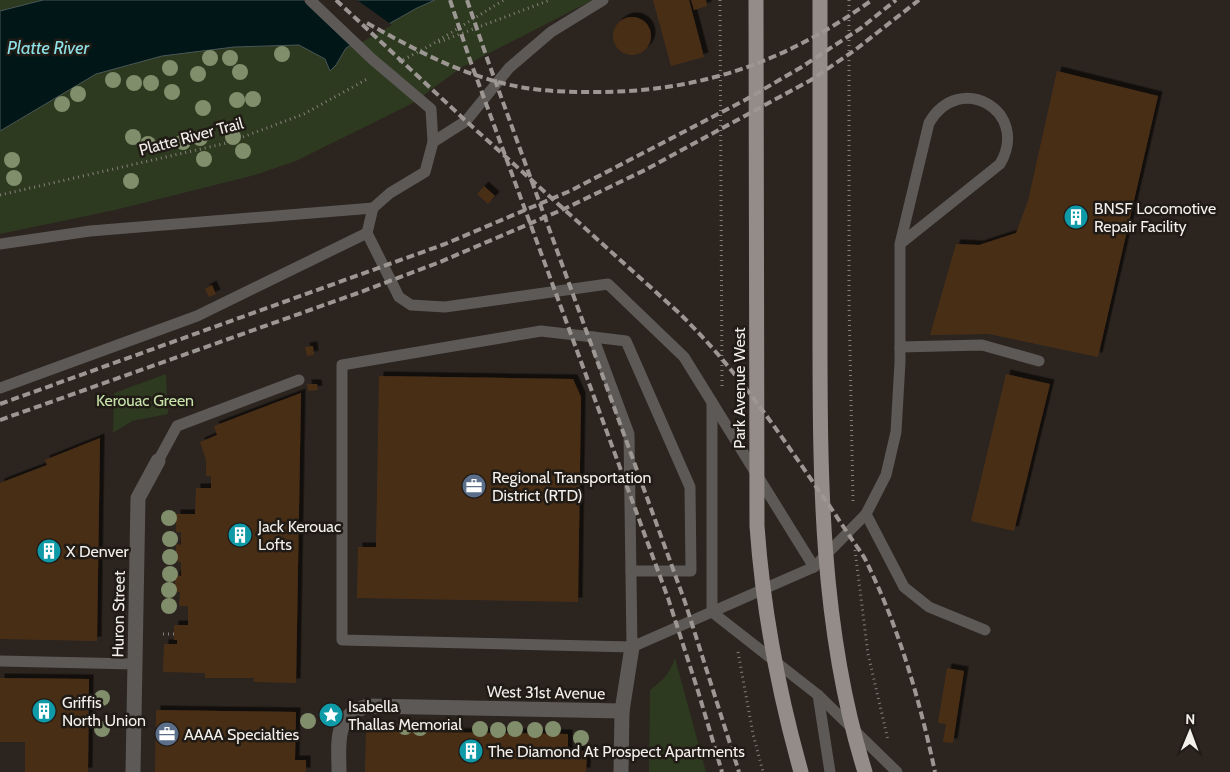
<svg xmlns="http://www.w3.org/2000/svg" width="1230" height="772" viewBox="0 0 1230 772" font-family="Cabin,sans-serif">
<style>
.green{fill:#2e3a20}
.water{fill:#001617;stroke:#495757}
.pier{fill:#2b241f}
.building{fill:#4a2f19;filter:url(#shadow)}
.lines{fill:none;stroke-linecap:round;stroke-linejoin:round}
.path{stroke:#857f7a;stroke-width:3;stroke-dasharray:1 4;stroke-linecap:butt}
.lane{stroke:#5d5957;stroke-width:11}
.street{stroke:#5d5957;stroke-width:15}
.primary{stroke:#948c88;stroke-width:15}
.rail{stroke:#9c9793;stroke-width:4;stroke-dasharray:8 4;stroke-linecap:butt}
.tree{fill:#818e6c}
.labels{text-anchor:middle;stroke-width:5;stroke-linejoin:round;paint-order:stroke}
.street-label{font-size:16px;fill:#f3efeb;stroke:#211b16}
.poi-label{font-size:16px;fill:#f3efeb;stroke:#211b16;text-anchor:start}
.park-label{font-size:16px;fill:#c8e4ab;stroke:#211b16}
.water-label{font-size:18px;font-style:italic;fill:#8de1e6;stroke:#211b16}
</style>
<defs>
<filter id="shadow"><feDropShadow dx="4.5" dy="-4.5" stdDeviation="0" flood-color="#0009"/></filter>
</defs>
<rect width="100%" height="100%" fill="#2b241f"/>
<g class="green">
<path d="M0,0H43L0,11Z"/>
<path d="M435,0H593L462,67L413,103L296,161L255,175L115,210L0,234V131L96,74L162,56L234,47L299,45L325,59L330,71L336,65L346,48L417,8Z"/>
<path d="M166,374L168,414L132,421L113,433L114,393Z"/>
<path d="M675,658L706,772H649L650,690C663,680 670,674 675,658Z"/>
</g>
<path class="water" d="M43,0H435L417,8L346,48L336,65L330,71L325,59L299,45L234,47L162,56L96,74L0,131V11Z"/>
<path class="pier" d="M303,0H357L392,25L353,47Z"/>
<g class="building">
<path d="M653,0H689L704,57L671,66Z"/>
<path d="M691,0H706L707,6L694,10Z"/>
<circle cx="632" cy="36" r="19"/>
<path d="M1057,71L1158,96L1098,357L989,334L930,335L956,244L979,245L1016,233L1028,201Z"/>
<path d="M484,186L495,196L488,204L477,194Z"/>
<path d="M212,285L216,294L209,297L205,289Z"/>
<path d="M313,346L314,355L307,356L305,347Z"/>
<path d="M1006,374L1050,384L1014,531L971,521Z"/>
<path d="M379,376L573,379L581,397L578,602L357,598L358,547H376Z"/>
<path d="M307,384H317L318,390L308,391Z"/>
<path d="M301,393L296,683L254,682V678H205V673L163,672L164,644H177V640H174V625H188V606H179L180,592H175V575L181,576V562L176,561V544L181,545V532H176V514H195L196,488H211V476H206V460L200,442L217,435L214,426Z"/>
<path d="M100,438L97,641L0,639V483L47,465L45,460Z"/>
<path d="M947,668L964,671L953,743L943,742L946,724L938,723Z"/>
<path d="M0,678L89,679L88,772H25V742H0Z"/>
<path d="M156,710L296,712L295,760H306V772H155Z"/>
<path d="M366,731L568,734V751H587L586,772H365Z"/>
</g>
<g class="lines">
<g class="path">
<path d="M720,0L722,387"/>
<path d="M849,0V302L853,501"/>
<path d="M439,42L550,0"/>
<path d="M399,62L431,45L504,0"/>
<path d="M0,195L227,143L304,114L369,78"/>
<path d="M855,550L868,654L888,740"/>
<path d="M163,634H174"/>
<path d="M738,652L753,734L763,772"/>
</g>
<g class="lane">
<path d="M310,0L372,59L431,109L433,142L425,172L390,193L373,208L367,233L399,297L411,305L445,307L608,284L684,357L814,567"/>
<path d="M433,142L466,121L509,68L551,32L603,0"/>
<path d="M0,244L90,231L373,208"/>
<path d="M593,337L626,341L690,487L691,571H631"/>
<path d="M900,347L982,345L1039,361"/>
<path d="M0,388L197,316L367,233"/>
<path d="M712,402V612L818,695L897,772"/>
<path d="M158,461L177,426L299,380"/>
<path d="M866,514L904,587L929,607L985,630"/>
<path d="M632,647L629,434L593,337L541,331L342,365V640L632,647L814,567L866,514L886,475L896,432L900,362V244L1000,164C1031,111 959,70 929,123L900,244"/>
<path d="M0,661L135,664"/>
<path d="M818,695L830,772"/>
</g>
<g class="street">
<path d="M133,772L138,498L158,461"/>
<path d="M339,772C339,743 333,716 368,706L622,711"/>
<path d="M621,772L622,711L632,647"/>
</g>
<g class="primary">
<path d="M756,0L757,526C763,611 778,690 801,772"/>
<path d="M820,0C820,109 820,218 820,328C820,476 820,629 865,772"/>
</g>
<g class="rail">
<path d="M336,0L466,121L678,312C733,365 776,428 819,491C830,506 840,522 851,538C856,546 863,554 867,563C899,628 920,701 935,772"/>
<path d="M450,0L470,60L668,598L698,691L722,772"/>
<path d="M467,0L488,61L685,602L739,772"/>
<path d="M367,23C410,47 454,71 502,83C532,91 562,92 592,92C698,93 786,62 872,0"/>
<path d="M0,404L445,244L570,191L745,100L800,68L861,28L896,0"/>
<path d="M0,420L358,293L440,262L564,209L645,170L811,80L855,50L919,0"/>
</g>
</g>
<g class="tree">
<circle cx="282" cy="54" r="8"/>
<circle cx="210" cy="58" r="8"/>
<circle cx="230" cy="58" r="8"/>
<circle cx="170" cy="68" r="8"/>
<circle cx="240" cy="72" r="8"/>
<circle cx="198" cy="74" r="8"/>
<circle cx="113" cy="80" r="8"/>
<circle cx="134" cy="83" r="8"/>
<circle cx="151" cy="83" r="8"/>
<circle cx="172" cy="92" r="8"/>
<circle cx="78" cy="94" r="8"/>
<circle cx="253" cy="99" r="8"/>
<circle cx="237" cy="100" r="8"/>
<circle cx="62" cy="104" r="8"/>
<circle cx="203" cy="108" r="8"/>
<circle cx="133" cy="137" r="8"/>
<circle cx="233" cy="137" r="8"/>
<circle cx="200" cy="138" r="8"/>
<circle cx="183" cy="142" r="8"/>
<circle cx="148" cy="144" r="8"/>
<circle cx="243" cy="151" r="8"/>
<circle cx="204" cy="159" r="8"/>
<circle cx="12" cy="160" r="8"/>
<circle cx="14" cy="178" r="8"/>
<circle cx="131" cy="181" r="8"/>
<circle cx="169" cy="518" r="8"/>
<circle cx="170" cy="539" r="8"/>
<circle cx="170" cy="557" r="8"/>
<circle cx="170" cy="574" r="8"/>
<circle cx="169" cy="590" r="8"/>
<circle cx="169" cy="606" r="8"/>
<circle cx="102" cy="698" r="8"/>
<circle cx="308" cy="721" r="8"/>
<circle cx="405" cy="727" r="8"/>
<circle cx="420" cy="728" r="8"/>
<circle cx="102" cy="729" r="8"/>
<circle cx="480" cy="729" r="8"/>
<circle cx="515" cy="729" r="8"/>
<circle cx="553" cy="729" r="8"/>
<circle cx="498" cy="730" r="8"/>
<circle cx="535" cy="730" r="8"/>
<circle cx="581" cy="738" r="8"/>
</g>
<defs>
<symbol id="building-disc" viewBox="-11 -11 22 22"><circle r="9.5" fill="#0f9aa8" stroke="#211b16"/><path d="M-4-6H4V6H1V3H-1V6H-4ZM-2.5-4.3h1.7v1.8h-1.7ZM.8-4.3h1.7v1.8H.8ZM-2.5-1h1.7V.8h-1.7ZM.8-1h1.7V.8H.8Z" fill="#fff"/></symbol>
<symbol id="office-disc" viewBox="-11 -11 22 22"><circle r="9.5" fill="#5c6f8a" stroke="#211b16"/><path d="M-6-3h4V-5.5h4V-3h4V5H-6ZM-1-4.5V-3h2v-1.5ZM-6 0V1H6V0Z" fill="#fff"/></symbol>
<symbol id="sight-disc" viewBox="-11 -11 22 22"><circle r="9.5" fill="#0f9aa8" stroke="#211b16"/><path d="M0-6L1.8-2.2L6-1.7L2.9 1.2L3.7 5.4L0 3.3L-3.7 5.4L-2.9 1.2L-6-1.7L-1.8-2.2Z" fill="#fff"/></symbol>
</defs>
<g fill-rule="evenodd">
<use href="#building-disc" x="1062" y="203" width="28" height="28"/>
<use href="#office-disc" x="460" y="472" width="28" height="28"/>
<use href="#building-disc" x="226" y="521" width="28" height="28"/>
<use href="#building-disc" x="35" y="537" width="28" height="28"/>
<use href="#building-disc" x="30" y="697" width="28" height="28"/>
<use href="#sight-disc" x="317" y="701" width="28" height="28"/>
<use href="#office-disc" x="153" y="720" width="28" height="28"/>
<use href="#building-disc" x="457" y="737" width="28" height="28"/>
</g>
<g class="labels">
<g class="street-label">
<text transform="translate(191 136) rotate(-15)" y="6">Platte River Trail</text>
<text transform="translate(739 388) rotate(-90)" y="6">Park Avenue West</text>
<text transform="translate(118 614) rotate(-89)" y="6">Huron Street</text>
<text transform="translate(546 692) rotate(1)" y="6">West 31st Avenue</text>
</g>
<g class="poi-label">
<text x="1094" y="214">BNSF Locomotive<tspan x="1094" dy="18">Repair Facility</tspan></text>
<text x="492" y="483">Regional Transportation<tspan x="492" dy="18">District (RTD)</tspan></text>
<text x="258" y="532">Jack Kerouac<tspan x="258" dy="18">Lofts</tspan></text>
<text x="66" y="557">X Denver</text>
<text x="62" y="708">Griffis<tspan x="62" dy="18">North Union</tspan></text>
<text x="348" y="712">Isabella<tspan x="348" dy="18">Thallas Memorial</tspan></text>
<text x="184" y="740">AAAA Specialties</text>
<text x="488" y="757">The Diamond At Prospect Apartments</text>
</g>
<g class="park-label">
<text x="145" y="406">Kerouac Green</text>
</g>
<g class="water-label">
<text x="48" y="54">Platte River</text>
</g>
</g>
<g transform="translate(1190 732) rotate(1)" stroke="#211b16" stroke-width="4" paint-order="stroke">
<path d="M0-4L9 19L0 12L-9 19Z" fill="#f3efeb"/>
<text y="-8" font-size="14" font-weight="bold" text-anchor="middle" fill="#f3efeb">N</text>
</g>
</svg>
